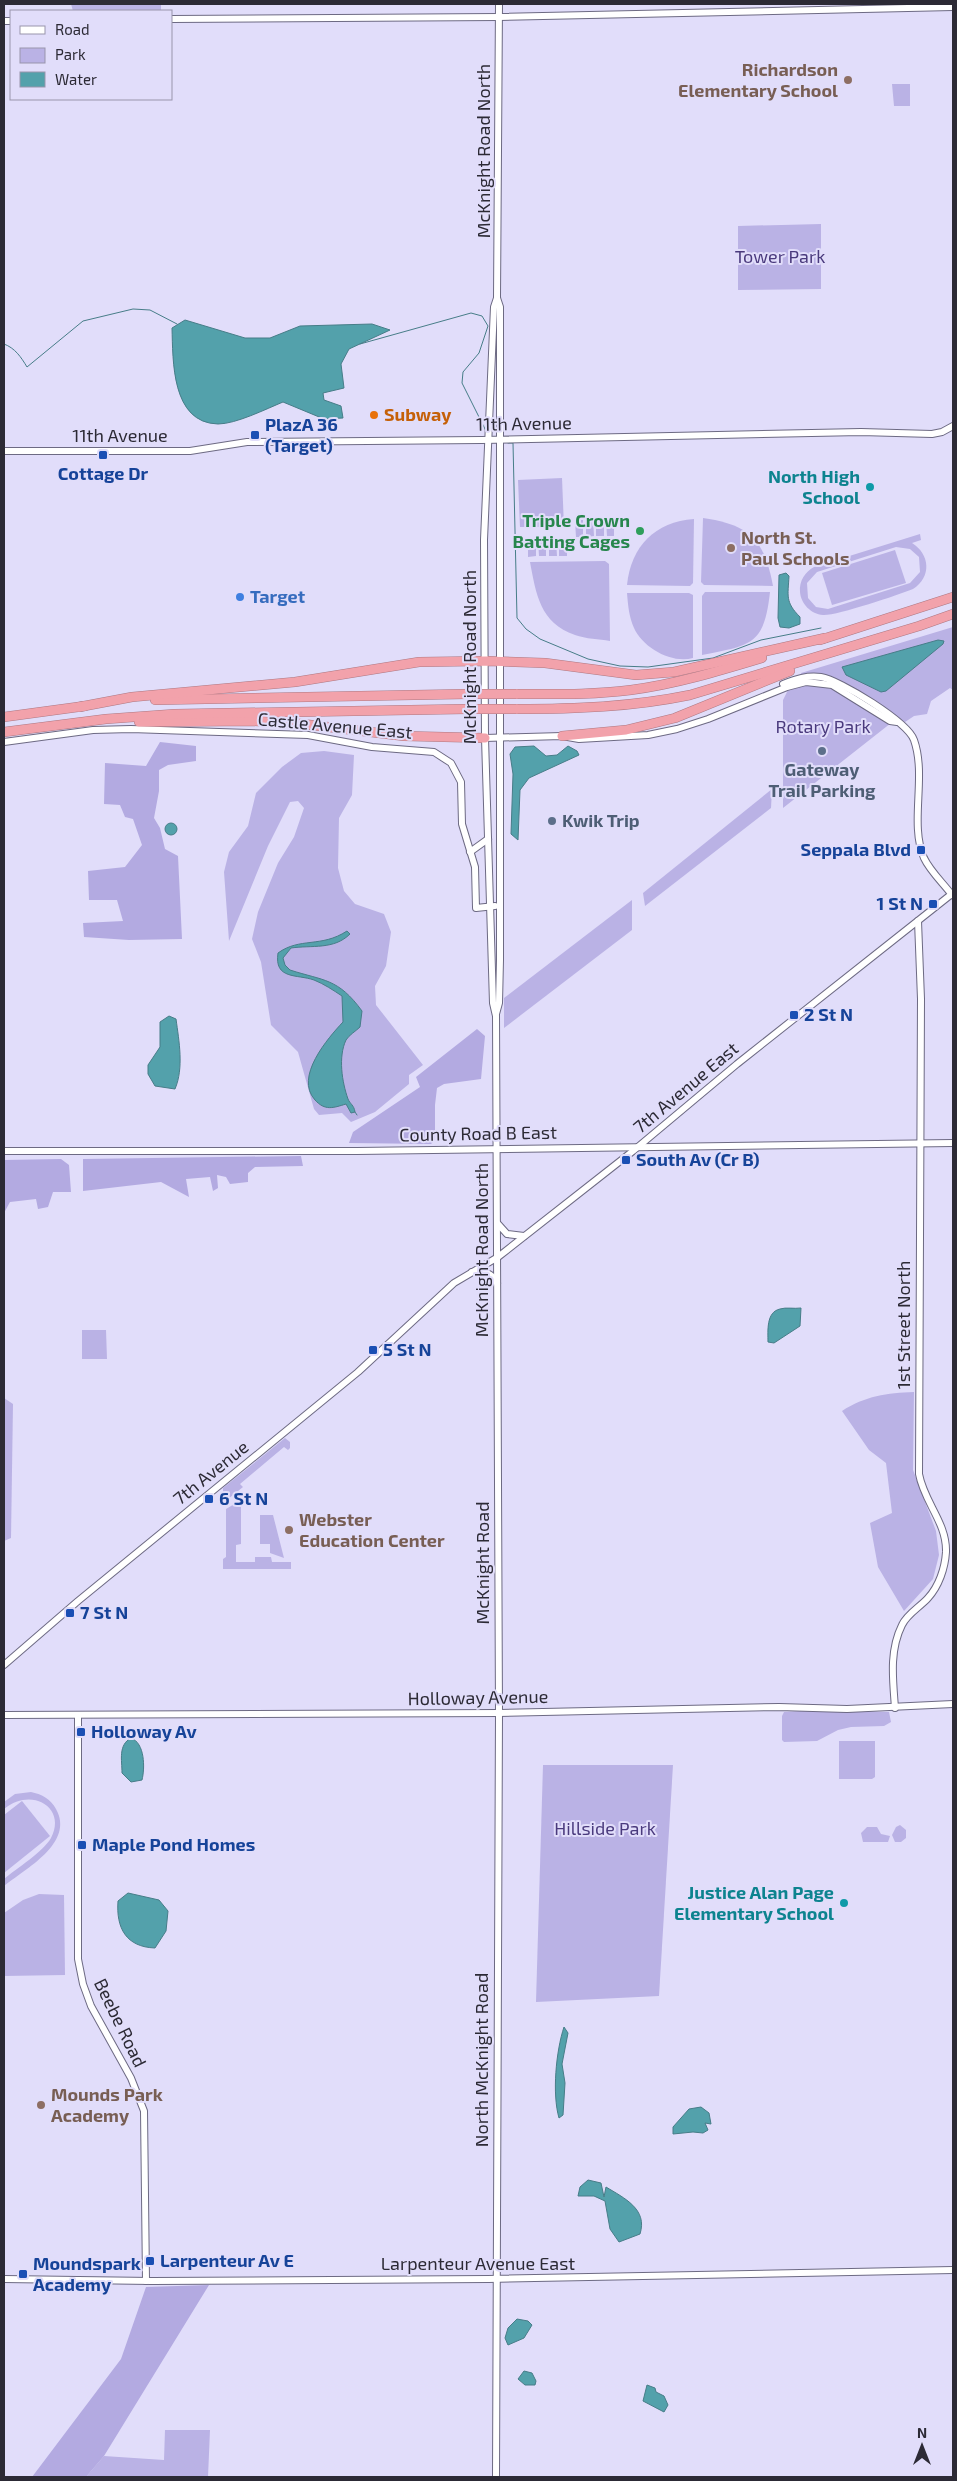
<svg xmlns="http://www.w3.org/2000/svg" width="957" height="2481" viewBox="0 0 957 2481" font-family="'Exo 2',sans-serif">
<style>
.green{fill:#bab2e5;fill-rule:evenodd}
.forest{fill:#b3aae1}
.water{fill:#53a1ab;stroke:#477d88}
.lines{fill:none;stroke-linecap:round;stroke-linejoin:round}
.stream{stroke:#477d88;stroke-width:1}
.minor-casing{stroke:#6d6a83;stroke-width:8}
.highway-casing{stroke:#ad7882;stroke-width:10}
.minor{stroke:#fff;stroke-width:6}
.highway{stroke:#f2a2ab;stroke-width:9}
.highway-bridge-casing{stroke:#ad7882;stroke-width:10;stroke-linecap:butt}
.highway-bridge{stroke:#f2a2ab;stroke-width:9}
.education-dot{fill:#8d6e63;stroke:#e1ddfa;stroke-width:2}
.food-dot{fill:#e8710a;stroke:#e1ddfa;stroke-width:2}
.transit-dot{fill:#1a4fb4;stroke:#e1ddfa;stroke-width:2}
.culture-dot{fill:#0f9aa8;stroke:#e1ddfa;stroke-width:2}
.leisure-dot{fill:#2e9e5b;stroke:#e1ddfa;stroke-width:2}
.shop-dot{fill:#3f7fe0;stroke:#e1ddfa;stroke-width:2}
.service-dot{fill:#5c6f8a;stroke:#e1ddfa;stroke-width:2}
.labels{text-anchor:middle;stroke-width:4;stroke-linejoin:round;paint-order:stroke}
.education-label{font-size:18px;font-weight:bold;fill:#785e54;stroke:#e1ddfa;text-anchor:start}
.street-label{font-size:18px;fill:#2c2a35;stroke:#e1ddfa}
.park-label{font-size:18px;fill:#4a3a7d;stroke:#e1ddfa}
.food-label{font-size:18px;font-weight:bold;fill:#c56008;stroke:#e1ddfa;text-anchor:start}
.transit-label{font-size:18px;font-weight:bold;fill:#164399;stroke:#e1ddfa;text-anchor:start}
.culture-label{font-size:18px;font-weight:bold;fill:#0d838f;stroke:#e1ddfa;text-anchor:end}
.leisure-label{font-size:18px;font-weight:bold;fill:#27864d;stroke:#e1ddfa;text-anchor:end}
.shop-label{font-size:18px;font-weight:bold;fill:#366cbe;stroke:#e1ddfa;text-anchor:start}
.service-label{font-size:18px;font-weight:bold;fill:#4e5e75;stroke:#e1ddfa}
</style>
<rect width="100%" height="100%" fill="#e1ddfa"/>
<g class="green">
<path d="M71,4H161V10L73,11Z"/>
<path d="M892,84H910V106H894Z"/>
<path d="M821,224V289L738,290V226Z"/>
<path d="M562,478L564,527H520L518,480Z"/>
<path d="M703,518C750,525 764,539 773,586L704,585L701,582Z"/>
<path d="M604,519V536H596V520Z"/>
<path d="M606,519H614V536H607Z"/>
<path d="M694,519L693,583L690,586L627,585C631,546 655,522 694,519Z"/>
<path d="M575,520H583V537H576Z"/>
<path d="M586,520H593L594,536L586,537Z"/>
<path d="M920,534L921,540L912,543C930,554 932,577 913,589C898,595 836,616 823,615C811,614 801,604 800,592C799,581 805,572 814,567ZM896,547L910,549L919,557L920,572L910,583L828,609L816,607L808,598L807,583L817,572Z"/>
<path d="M549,539H556L557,556H549Z"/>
<rect x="559" y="539" width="8" height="17"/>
<path d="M528,540H536V556L528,557Z"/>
<path d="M538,540H546V556H539Z"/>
<path d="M895,550L906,583L832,605L822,573Z"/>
<path d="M605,561L609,564L610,641C599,639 586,639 575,635C540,623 536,594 530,562Z"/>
<path d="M705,592H770C764,646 751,645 702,655V596Z"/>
<path d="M627,593H689L693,595V658C672,664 643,648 634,628C629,617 628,605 627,593Z"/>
<path d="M953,627V690L950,688L931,701L927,714L914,716L905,722L842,683L802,676L801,673Z"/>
<path d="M803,684C836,684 863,706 891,723L783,808V700L788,690Z"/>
<path d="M324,751L354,755L352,795L339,818L338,868L344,891L355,904L384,914L391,932L386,966L375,986L376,1005L423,1065L409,1075V1084L375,1112L351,1122L342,1113L319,1115L314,1109L298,1052L271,1025L261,962L252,939L258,912L278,863L294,837L304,808L298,801L290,802L268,846L229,941L224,872L229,852L248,826L256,793L282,767L301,753Z"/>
<path d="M772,789L771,808L645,906L643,893Z"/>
<path d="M632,900V930L504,1028V998Z"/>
<path d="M82,1330H106L107,1359H82Z"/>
<path d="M914,1392L913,1470L936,1531L939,1555L933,1579L904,1611L878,1567L870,1523L892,1513L886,1463L869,1450L842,1411C865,1396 887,1393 914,1392Z"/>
<path d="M4,1398L13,1404L11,1538L4,1541Z"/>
<path d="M285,1438L290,1442V1448L288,1450L284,1447L240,1484L243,1487L228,1499L223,1500V1488Z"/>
<path d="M241,1500V1544L236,1545V1562H255V1557H271L272,1562H291V1569H223V1559L226,1557V1509Z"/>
<path d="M260,1515H273L284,1558L270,1553V1544H260Z"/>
<path d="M801,1711L889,1712L891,1722L884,1726L851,1727L838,1730L817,1741L784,1742L782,1740V1716L784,1712Z"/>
<path d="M839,1741H875V1777L872,1779H839Z"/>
<path d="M543,1765H673L659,1996L536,2002Z"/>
<path d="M31,1792C41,1794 51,1799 56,1809C75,1843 25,1869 4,1886V1879C17,1868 43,1852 51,1838C67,1808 32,1786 4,1809V1802L15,1794Z"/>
<path d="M22,1801L50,1836L4,1873V1815Z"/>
<path d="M900,1825L906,1830V1838L901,1842H895L892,1835L896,1827Z"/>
<path d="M867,1827H877L881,1834L890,1836L888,1842H863L861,1833Z"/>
<path d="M39,1894L64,1895L65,1975L4,1976V1913L23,1900Z"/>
<path d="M165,2430H210L208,2477H86L104,2456L164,2460Z"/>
</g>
<g class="forest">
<path d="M160,742L196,746V761L168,765L159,770V791L154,818L160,828L165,849L178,856L182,939L129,940L84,937L83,923L123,921L117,900H89L88,871L125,867L142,845L133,819L125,817L120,805L104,804L105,763L146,766Z"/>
<path d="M477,1029L485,1036L481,1079L444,1084L437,1088L435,1105V1140L431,1144L349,1143L353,1132L420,1087L416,1077Z"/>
<path d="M301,1156L303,1166L255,1167L248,1173V1182L230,1184L226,1177L217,1175L218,1188L213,1191L210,1177L186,1179L189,1197L161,1182L83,1191V1159Z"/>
<path d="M61,1159L69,1165L71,1192H53L48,1207L38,1209L36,1199L10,1202L4,1213V1160Z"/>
<path d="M209,2285L104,2456L86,2477H32L121,2359L146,2287Z"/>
</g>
<g class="water">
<path d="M185,320L245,338H270L300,326L372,324L390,330L349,349L341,364L344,388L323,393L324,400L341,406L343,418L324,419L283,402C266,409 236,424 218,424C171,423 173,360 172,328Z"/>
<path d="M786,573L789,576C788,596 785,602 800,617V624L789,628L780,627L778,618L779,575Z"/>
<path d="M938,640L944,641L943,644L886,691L881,692L846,675L842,667Z"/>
<path d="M534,746L546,756L557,755L568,746L577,751L579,755L529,778L520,790L518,840L511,834L513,774L510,754L515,747Z"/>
<circle cx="171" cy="829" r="6"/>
<path d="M347,931L350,934C334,950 312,945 291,948L283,958L285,965L290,970C324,981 338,978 362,1011L360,1027C356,1031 349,1035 346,1040C338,1057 342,1082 348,1099C350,1104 354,1105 355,1112L351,1113L346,1104C333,1108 325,1111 315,1100C294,1077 328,1038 343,1022L342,996C333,990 324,984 314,980C297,974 274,980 278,953C300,937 321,948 347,931Z"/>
<path d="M169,1016L176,1019C179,1041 184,1068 175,1089L155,1086L148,1074V1065L160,1047V1022Z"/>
<path d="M801,1308L800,1326L774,1343L768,1342C768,1331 766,1312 780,1309C786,1307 794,1309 801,1308Z"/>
<path d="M131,1738C145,1743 145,1768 142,1780L131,1782L122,1773C122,1760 118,1745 131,1738Z"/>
<path d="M128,1893L159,1900L168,1911L166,1931L155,1948C126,1947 116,1928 118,1901Z"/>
<path d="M564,2027L568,2033L562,2064L565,2083L563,2115L559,2118C552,2094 556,2051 564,2027Z"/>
<path d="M701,2107L709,2113L711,2124L705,2123L708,2130L703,2133L693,2132L673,2134V2127L689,2109Z"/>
<path d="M588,2180L601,2183L604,2197L606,2187C624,2198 648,2209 640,2234L619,2242L610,2229L605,2201L594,2196H578L580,2187Z"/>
<path d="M517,2319L528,2321L532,2325L524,2338L508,2345L505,2338L508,2328Z"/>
<path d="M524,2371L532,2373L536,2381L535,2385H525L518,2379Z"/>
<path d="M647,2385L655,2388L656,2392L664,2396L668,2405L664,2412L643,2401Z"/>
</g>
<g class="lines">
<g class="stream">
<path d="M4,344C15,348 21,357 27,367L83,321L133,309L150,310L177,324"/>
<path d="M360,344L471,313L482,316L488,326L479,353L463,372L462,383L486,431"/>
<path d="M508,443H513L517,618L526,629L540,639L588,659L620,666L648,667L713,658L761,640L821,628"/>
<path d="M355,1112L357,1115"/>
</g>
<defs>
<g id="minor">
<path d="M171,19L499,17L953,7"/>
<path d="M4,21H11"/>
<path d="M4,451H190L247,442L481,440L861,432L932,434L942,432L953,426"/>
<path d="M783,684C796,679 807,675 821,677C840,680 908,722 914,740C927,777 909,823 924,858C930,871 943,883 952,895"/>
<path d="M485,738L562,736L579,739L648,735L677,729L708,719L787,687L806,682L832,685L890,721L897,722"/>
<path d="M4,742L93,730L131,729L308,735L372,747L434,752L451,763L461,782L462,824L475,867L476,908L495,906"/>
<path d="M470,852L488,839"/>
<path d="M496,1014L499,1003L500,960V307L497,298L499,4"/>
<path d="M4,1151H357L953,1143"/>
<path d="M498,1224L507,1234L524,1236"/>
<path d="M472,1272C483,1271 492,1272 497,1283"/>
<path d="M4,1665L78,1601L358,1372L454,1283L498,1257L633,1151L737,1064L953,893"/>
<path d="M895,1708C893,1680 889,1651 902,1625C907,1614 920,1607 928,1598C939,1586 945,1568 946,1552C947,1523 924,1502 919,1474L921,999L918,921"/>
<path d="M4,1715L499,1713L779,1707L847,1709L953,1704"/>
<path d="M78,1716V1959L83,1984L91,2006L131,2078L144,2111L146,2281"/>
<path d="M4,2279L152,2281L488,2279L953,2270"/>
<path d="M496,2477L499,1713L496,1016L493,1003L485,738L484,540L494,307L497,298"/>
</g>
<g id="highway">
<path d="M820,640L953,597"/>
<path d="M516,694C554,694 593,695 631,690C676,684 719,671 762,658"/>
<path d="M155,700L467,694"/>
<path d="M79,707L132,697L295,682L419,662L486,661L545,663L636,675L674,672L825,638"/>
<path d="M516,709C575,709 632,707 690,695L919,626L953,614"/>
<path d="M4,717L85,706"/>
<path d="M139,722L253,721L303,724L404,736L485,738"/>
<path d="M4,732L106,719L175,714L467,709"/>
<path d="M562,736L626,730L675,718L790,671"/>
</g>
</defs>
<use href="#minor" class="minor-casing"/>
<use href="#highway" class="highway-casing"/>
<use href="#minor" class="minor"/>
<use href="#highway" class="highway"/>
<defs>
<g id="highway-bridge">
<path d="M467,694H516"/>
<path d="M467,709H516"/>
</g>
</defs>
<use href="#highway-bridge" class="highway-bridge-casing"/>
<use href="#highway-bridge" class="highway-bridge"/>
</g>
<g class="education-dot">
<circle cx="848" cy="80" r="5"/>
<circle cx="731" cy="548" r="5"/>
<circle cx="289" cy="1530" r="5"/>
<circle cx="41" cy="2105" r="5"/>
</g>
<circle class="food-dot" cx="374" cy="415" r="5"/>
<g class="transit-dot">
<rect x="250" y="430" width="10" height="10" rx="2.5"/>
<rect x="98" y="450" width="10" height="10" rx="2.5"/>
<rect x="916" y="845" width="10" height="10" rx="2.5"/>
<rect x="928" y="899" width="10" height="10" rx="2.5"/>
<rect x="789" y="1010" width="10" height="10" rx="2.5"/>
<rect x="621" y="1155" width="10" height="10" rx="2.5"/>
<rect x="368" y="1345" width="10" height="10" rx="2.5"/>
<rect x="204" y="1494" width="10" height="10" rx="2.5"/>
<rect x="65" y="1608" width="10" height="10" rx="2.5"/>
<rect x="76" y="1727" width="10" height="10" rx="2.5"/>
<rect x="77" y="1840" width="10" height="10" rx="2.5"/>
<rect x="145" y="2256" width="10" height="10" rx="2.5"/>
<rect x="18" y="2269" width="10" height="10" rx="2.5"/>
</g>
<g class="culture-dot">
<circle cx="870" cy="487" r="5"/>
<circle cx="844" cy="1903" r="5"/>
</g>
<circle class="leisure-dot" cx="640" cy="531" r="5"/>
<circle class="shop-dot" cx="240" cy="597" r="5"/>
<g class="service-dot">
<circle cx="822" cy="751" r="5"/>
<circle cx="552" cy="821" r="5"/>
</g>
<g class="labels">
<g class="education-label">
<text x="838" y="76" text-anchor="end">Richardson<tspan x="838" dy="21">Elementary School</tspan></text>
<text x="741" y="544">North St.<tspan x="741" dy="21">Paul Schools</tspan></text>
<text x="299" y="1526">Webster<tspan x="299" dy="21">Education Center</tspan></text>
<text x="51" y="2101">Mounds Park<tspan x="51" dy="21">Academy</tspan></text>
</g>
<g class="street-label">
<text transform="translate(484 151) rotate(-90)" y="6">McKnight Road North</text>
<text transform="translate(524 424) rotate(-1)" y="6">11th Avenue</text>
<text x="120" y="442">11th Avenue</text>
<text transform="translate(470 657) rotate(-90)" y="6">McKnight Road North</text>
<text transform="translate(335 726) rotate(5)" y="6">Castle Avenue East</text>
<text transform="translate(686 1088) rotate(-40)" y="6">7th Avenue East</text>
<text transform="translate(478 1134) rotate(-1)" y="6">County Road B East</text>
<text transform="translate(482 1250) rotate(-90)" y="6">McKnight Road North</text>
<text transform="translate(904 1325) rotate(-90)" y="6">1st Street North</text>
<text transform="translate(211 1473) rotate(-39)" y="6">7th Avenue</text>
<text transform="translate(483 1563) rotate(-90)" y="6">McKnight Road</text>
<text transform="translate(478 1698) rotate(-1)" y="6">Holloway Avenue</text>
<text transform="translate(120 2023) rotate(64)" y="6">Beebe Road</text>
<text transform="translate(482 2060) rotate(-90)" y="6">North McKnight Road</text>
<text x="478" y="2270">Larpenteur Avenue East</text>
</g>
<g class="park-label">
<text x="780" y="263">Tower Park</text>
<text x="823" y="733">Rotary Park</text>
<text x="605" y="1835">Hillside Park</text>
</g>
<g class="food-label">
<text x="384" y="421">Subway</text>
</g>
<g class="transit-label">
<text x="265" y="431">PlazA 36<tspan x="265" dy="21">(Target)</tspan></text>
<text x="103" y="480" text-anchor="middle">Cottage Dr</text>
<text x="911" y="856" text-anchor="end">Seppala Blvd</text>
<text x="923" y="910" text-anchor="end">1 St N</text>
<text x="804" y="1021">2 St N</text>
<text x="636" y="1166">South Av (Cr B)</text>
<text x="383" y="1356">5 St N</text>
<text x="219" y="1505">6 St N</text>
<text x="80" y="1619">7 St N</text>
<text x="91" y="1738">Holloway Av</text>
<text x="92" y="1851">Maple Pond Homes</text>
<text x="160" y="2267">Larpenteur Av E</text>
<text x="33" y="2270">Moundspark<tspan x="33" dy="21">Academy</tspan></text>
</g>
<g class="culture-label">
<text x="860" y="483">North High<tspan x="860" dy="21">School</tspan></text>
<text x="834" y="1899">Justice Alan Page<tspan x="834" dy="21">Elementary School</tspan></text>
</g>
<g class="leisure-label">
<text x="630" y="527">Triple Crown<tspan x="630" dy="21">Batting Cages</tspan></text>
</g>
<g class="shop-label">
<text x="250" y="603">Target</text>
</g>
<g class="service-label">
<text x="822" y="776">Gateway<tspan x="822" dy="21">Trail Parking</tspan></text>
<text x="562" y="827" text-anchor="start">Kwik Trip</text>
</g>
</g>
<rect width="957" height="2481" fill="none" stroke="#2c2a35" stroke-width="10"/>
<rect x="10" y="10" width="162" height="90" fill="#e1ddfa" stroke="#9995ab"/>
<rect x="20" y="26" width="25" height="8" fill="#ffffff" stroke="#9995ab"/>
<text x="55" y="35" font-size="15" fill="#2c2a35">Road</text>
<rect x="20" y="48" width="25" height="15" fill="#bab2e5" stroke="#9995ab"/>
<text x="55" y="60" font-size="15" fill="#2c2a35">Park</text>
<rect x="20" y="72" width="25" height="15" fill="#53a1ab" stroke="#9995ab"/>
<text x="55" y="85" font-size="15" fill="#2c2a35">Water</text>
<g transform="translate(922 2446)" stroke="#e1ddfa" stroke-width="4" paint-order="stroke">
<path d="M0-4L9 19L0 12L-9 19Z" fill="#2c2a35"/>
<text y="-8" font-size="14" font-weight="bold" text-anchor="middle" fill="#2c2a35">N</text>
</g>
</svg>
